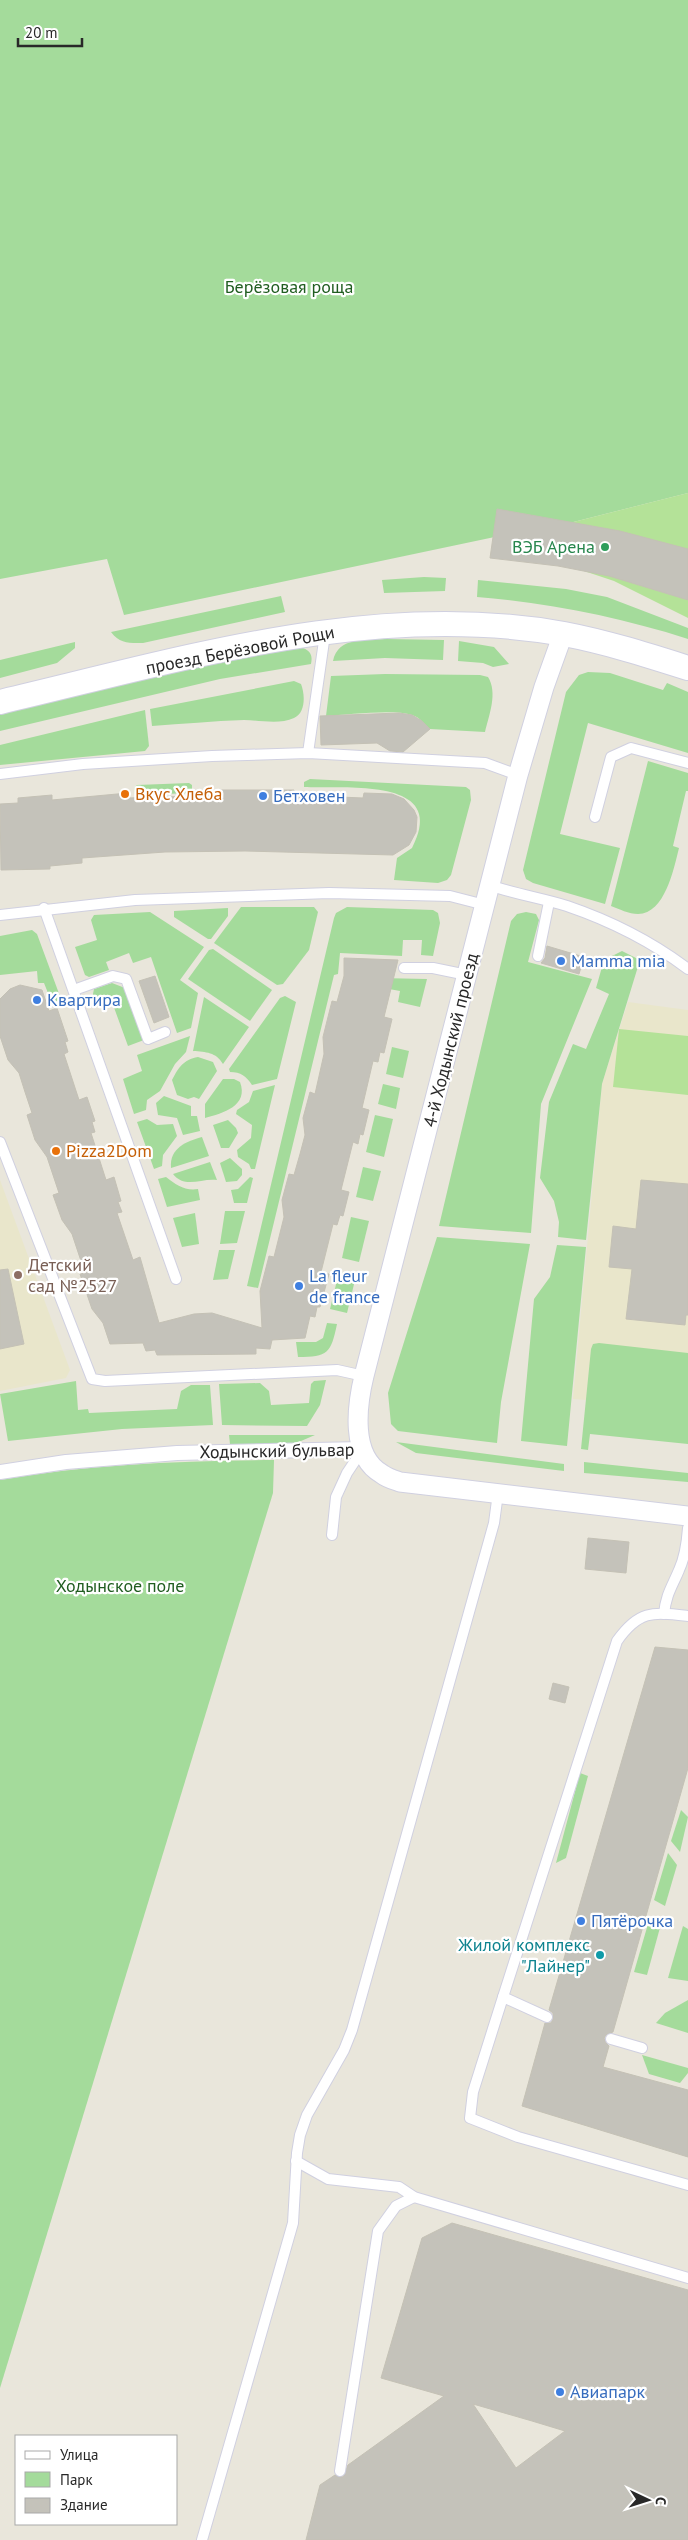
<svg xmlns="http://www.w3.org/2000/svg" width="688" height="2540" viewBox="0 0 688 2540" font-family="'PT Sans',sans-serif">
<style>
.education{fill:#e9e6cb}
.green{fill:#a4db9b}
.pitch{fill:#b4e298}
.building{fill:#c4c2ba;stroke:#c4c1b5;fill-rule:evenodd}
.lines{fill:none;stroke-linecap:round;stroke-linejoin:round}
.service-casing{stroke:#d0d0e0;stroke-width:12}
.pedestrian-casing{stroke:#d0d0e0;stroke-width:16}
.minor-casing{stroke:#d0d0e0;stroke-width:21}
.tertiary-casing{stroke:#d0d0e0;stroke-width:26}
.service{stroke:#fff;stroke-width:10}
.pedestrian{stroke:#fff;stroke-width:14}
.minor{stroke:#fff;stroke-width:19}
.tertiary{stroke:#fff;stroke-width:24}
.leisure-dot{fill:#2e9e5b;stroke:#fff;stroke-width:2}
.food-dot{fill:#e8710a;stroke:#fff;stroke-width:2}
.shop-dot{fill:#3f7fe0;stroke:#fff;stroke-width:2}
.education-dot{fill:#8d6e63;stroke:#fff;stroke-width:2}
.culture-dot{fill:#0f9aa8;stroke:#fff;stroke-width:2}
.labels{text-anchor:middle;stroke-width:4.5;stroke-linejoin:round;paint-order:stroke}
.park-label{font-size:18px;fill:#205d20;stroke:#fff}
.leisure-label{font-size:18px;fill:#27864d;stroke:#fff;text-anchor:end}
.street-label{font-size:18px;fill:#282828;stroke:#fff}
.food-label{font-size:18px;fill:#c56008;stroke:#fff;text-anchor:start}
.shop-label{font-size:18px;fill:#366cbe;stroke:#fff;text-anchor:start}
.education-label{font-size:18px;fill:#785e54;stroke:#fff;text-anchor:start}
.culture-label{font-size:18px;fill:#0d838f;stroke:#fff;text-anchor:end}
</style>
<rect width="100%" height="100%" fill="#e9e6db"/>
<g class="education">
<path d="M628,1002L688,1010V1433L627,1403L573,1399L602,1084Z"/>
<path d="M0,1180L70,1370L66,1378L0,1391Z"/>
</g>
<g class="green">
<path d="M0,0H688V493L522,535L523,531L124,615L107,559L0,579Z"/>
<path d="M424,577L446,578L445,591L384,593L382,580Z"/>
<path d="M478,580L566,589L607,597L688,628V639C619,617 549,603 477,597Z"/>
<path d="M281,596L285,612L143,643C129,643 120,644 111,632Z"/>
<path d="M385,639L444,640L443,660L385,658L333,661C338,637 364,640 385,639Z"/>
<path d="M459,641L494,647L509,664L493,667L483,663L458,661Z"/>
<path d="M75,642V648L57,663L0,678V660Z"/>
<path d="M301,647C310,651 313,654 311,664L220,679L0,731V710L216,662Z"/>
<path d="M588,672L610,673L663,690L667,683L688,692V753L588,723L560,834L620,848L605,904L533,883L526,879L523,870L566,692L579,675Z"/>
<path d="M385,674L480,675L488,677C498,693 489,715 485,732L430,729C425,724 419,717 412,715C393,709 347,715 326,716L331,676Z"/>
<path d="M294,681L301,684C305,694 306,713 294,718C279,725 259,720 244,720C213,721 182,724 152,726L150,709Z"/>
<path d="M145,710L149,746L145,751L0,765V745Z"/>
<path d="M648,761L688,773V791H686L673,846L679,848C674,868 665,914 638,914C629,914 619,909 611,906Z"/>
<path d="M310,779L466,787L470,790L471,800L451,875L447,880L438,883L394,880L397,858L412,848C450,776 344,789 304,787V782Z"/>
<path d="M189,783L192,785V793L135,795L134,788L137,785Z"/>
<path d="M241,907H314L318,912L309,950L283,984L277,985L214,943Z"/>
<path d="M347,907L433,910L438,913L440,923L433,956L421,955L422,940H403L402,956L340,953L338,974L334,975L258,1288L247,1286L334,918L336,913Z"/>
<path d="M228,908V916L211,939H208L174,917V911Z"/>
<path d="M150,912L204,947L180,980L198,993L191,1028L177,1033L151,957L133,963L129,953L106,962L109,970L89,977L85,975L75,947L97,940L91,920L94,915Z"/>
<path d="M526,912L536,914L539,920L528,962L592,979L541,1104L531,1233L439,1226L511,921L517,914Z"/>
<path d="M32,930L37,934L61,999L52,1003L44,983H38L37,971L0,975V936Z"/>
<path d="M213,949L272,990L250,1021L188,979L209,950Z"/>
<path d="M622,951L640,960L602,1084L586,1240L558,1237L559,1222L554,1201L540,1178L549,1102L573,1044L586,1049L609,994L596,988L604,960Z"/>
<path d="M379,978L427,979L420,1007L398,1002L400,991L378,987Z"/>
<path d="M112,983L125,988L144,1040L128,1046L112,1002L97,1007L93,994L94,989Z"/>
<path d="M285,996L296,1002L277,1079L252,1085C246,1076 241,1072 230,1072L229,1069L280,998Z"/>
<path d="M204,997L249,1027L223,1064C216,1052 206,1052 193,1051Z"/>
<path d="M190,1036L186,1052L175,1064L160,1091L147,1100L146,1110L134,1114L123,1079L142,1071L137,1055Z"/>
<path d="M392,1047L409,1051L403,1078L386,1074Z"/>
<path d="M198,1057L213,1062L217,1071L199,1099L194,1097L188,1099L177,1095L172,1080C179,1067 183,1060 198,1057Z"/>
<path d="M223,1079H234L240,1082C249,1106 223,1113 205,1118V1104Z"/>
<path d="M383,1084L400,1088L396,1109L378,1104Z"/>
<path d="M275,1085L255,1169H251L249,1164L238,1157L237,1150L251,1138L252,1125L236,1114L237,1110L249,1102L253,1091Z"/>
<path d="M164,1096L191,1106V1116H197L200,1131L183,1135L177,1118L158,1115L156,1103Z"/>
<path d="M375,1115L393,1119L384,1157L366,1152Z"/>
<path d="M147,1119L157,1125L173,1124L177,1136L163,1155L162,1166L154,1169L137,1122Z"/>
<path d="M228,1120L236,1128L238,1133L229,1148H221L213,1125Z"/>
<path d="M202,1137L209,1156L171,1168C169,1148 187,1141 202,1137Z"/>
<path d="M230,1158L242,1169V1175L237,1181L226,1182L220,1163Z"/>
<path d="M210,1162L217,1180C201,1178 185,1189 173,1174Z"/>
<path d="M363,1167L381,1171L373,1201L356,1197Z"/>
<path d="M166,1177C176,1185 185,1191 198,1189L200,1200L167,1207L158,1179Z"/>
<path d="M250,1177L253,1178L247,1203H234L231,1190L238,1189Z"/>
<path d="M225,1211H245L237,1243L220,1244Z"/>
<path d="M195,1213L199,1244L182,1247L173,1218Z"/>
<path d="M351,1217L369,1221L359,1262L342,1258Z"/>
<path d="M437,1237L530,1244L501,1402L497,1443L398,1431L391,1424L388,1393Z"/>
<path d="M557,1245L586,1247L567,1446L521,1441L534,1299L550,1277Z"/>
<path d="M219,1250H235L228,1279L213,1280Z"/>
<path d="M339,1272L356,1276L347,1313L330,1309Z"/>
<path d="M327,1323L337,1324C331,1353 328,1357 298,1357L296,1342H316L323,1338Z"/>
<path d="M599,1343L688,1353V1444L590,1434L588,1450L581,1449L591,1349L593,1344Z"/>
<path d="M326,1380L320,1405L307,1426L222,1425L219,1384L260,1383L269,1391L271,1405L309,1403L311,1384L314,1381Z"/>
<path d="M76,1381L78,1410L88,1409L89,1413L177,1409L181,1391L191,1385H210L213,1425L122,1429L8,1441L0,1394Z"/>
<path d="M229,1435H315L294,1444H230Z"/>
<path d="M396,1442L564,1464V1471L416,1453Z"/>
<path d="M274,1460L273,1493L0,2388V1480C90,1464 182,1461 274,1460Z"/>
<path d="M584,1462L688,1473V1482L584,1473Z"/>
<path d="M580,1773L588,1776L566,1858L556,1863Z"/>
<path d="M681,1810L688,1817L680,1852L671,1841Z"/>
<path d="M668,1853L677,1865L665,1906L654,1900Z"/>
<path d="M648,1924H661L647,1975L634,1972Z"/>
<path d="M683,1926L688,1929V1981L668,1978Z"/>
<path d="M688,2000V2033L656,2023L665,2013Z"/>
<path d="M642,2055L688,2068V2073L680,2083L649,2074Z"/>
</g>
<g class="pitch">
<path d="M688,493V618L614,581L569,566L522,535Z"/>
<path d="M619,1029L688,1036V1095L613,1087Z"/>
</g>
<g class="building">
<path d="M497,509L620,531L688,549V600L609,576L558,566L490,558Z"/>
<path d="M399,713L412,715L422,721L430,729L403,752L390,751L377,743L321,745L320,716Z"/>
<path d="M196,790H294V795L363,798L364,793L392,794L404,799L414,810L417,817L416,832L409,845L393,855L245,851L165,852L82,858V863L50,866V869L1,870L0,804L18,803V798L52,795V800L128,793V798L196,796Z"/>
<path d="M547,946L584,957L579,974L541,963L545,958Z"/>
<path d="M344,958L398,960L384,1017L392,1019L384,1053L380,1052L378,1062L373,1061L362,1108L369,1110L363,1135L360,1134L358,1144L353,1142L341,1190L349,1192L343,1216L340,1215L337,1225L333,1224L321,1272L329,1274L320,1307H317L315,1317L310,1316L305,1338L272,1340L270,1349L256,1348V1354L157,1355L155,1350L146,1351L143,1343L110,1344L103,1323L92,1309L80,1274L85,1273L72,1234L62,1220L53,1195L59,1193L47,1157L35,1140L27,1115L32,1113L25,1092L19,1073L8,1060L0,1036V999L10,989L20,985L42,990L49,1011L57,1008L68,1041L65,1042L68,1052L64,1054L79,1100L87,1097L95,1121L92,1122L95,1132L91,1133L106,1180L114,1177L121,1201L118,1202L122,1212L117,1213L133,1260L140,1257L159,1323L194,1314L212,1313L262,1328L260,1291L269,1256L274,1257L284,1217L282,1200L289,1174L294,1175L300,1154L305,1135L303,1118L310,1092L315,1094L324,1054L323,1037L332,1001L337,1002L344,976Z"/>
<path d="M155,976L169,1017L154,1023L139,981Z"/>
<path d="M641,1180L688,1184V1315H686L685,1325L626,1319L632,1269L609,1267L613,1226L636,1229Z"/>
<path d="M8,1269L24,1344L0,1349V1270Z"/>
<path d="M588,1538L629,1542L626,1573L585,1569Z"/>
<path d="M655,1647L688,1650V1768L613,2032L607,2034L604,2038L606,2043L609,2046L603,2067L688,2090V2157L522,2106L545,2023H551L553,2019V2013L549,2010Z"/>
<path d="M553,1683L569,1687L565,1703L549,1699Z"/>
<path d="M452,2223L688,2290V2540H306L320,2485L335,2475L343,2477L348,2465L444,2396L381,2378L422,2238ZM473,2404L532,2421L565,2431L516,2468Z"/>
</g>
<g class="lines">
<defs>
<g id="service">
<path d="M308,753L325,634"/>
<path d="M0,774L83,764L212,756L308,753L485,763L518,775"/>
<path d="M595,817L611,757L631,748L688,763"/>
<path d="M489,885C515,894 541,898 567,906C611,921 651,941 688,969"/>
<path d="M44,908L176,1279"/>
<path d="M0,915L135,900L329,893L450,896L485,905"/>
<path d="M538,956L549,902"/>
<path d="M404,968H433L467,975"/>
<path d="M74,990L113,976L126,979L148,1039L165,1032"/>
<path d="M0,1142L92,1379L105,1381L337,1370L364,1376"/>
<path d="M332,1535L336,1497L347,1473L363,1449"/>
<path d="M664,1614C666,1594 672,1587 679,1570C685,1557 687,1542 688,1528"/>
<path d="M688,1616C652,1612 639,1610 617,1641L503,1997L473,2092L470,2118L518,2137L688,2185"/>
<path d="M503,1997L547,2017"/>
<path d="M611,2039L642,2048"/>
<path d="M296,2161L328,2179L399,2187L414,2197L688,2278"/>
<path d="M340,2471L378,2231L396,2206L414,2197"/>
<path d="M202,2540L293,2223L297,2153L300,2135L307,2115L344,2050L352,2030L494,1523L498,1493"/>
</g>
<path id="pedestrian" d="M0,1472L66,1462L177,1453L363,1449"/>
<path id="minor" d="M563,634L544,687L518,775L364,1376C357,1405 350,1456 382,1474C387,1478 394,1480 400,1482L688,1516"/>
<path id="tertiary" d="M0,702C183,659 374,600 564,634C606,642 647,655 688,668"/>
</defs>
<use href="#service" class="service-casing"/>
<use href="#pedestrian" class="pedestrian-casing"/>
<use href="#minor" class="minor-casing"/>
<use href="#tertiary" class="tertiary-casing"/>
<use href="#service" class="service"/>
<use href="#pedestrian" class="pedestrian"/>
<use href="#minor" class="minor"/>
<use href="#tertiary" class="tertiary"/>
</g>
<circle class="leisure-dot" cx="605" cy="547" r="5"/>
<g class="food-dot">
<circle cx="125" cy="794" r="5"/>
<circle cx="56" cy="1151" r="5"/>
</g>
<g class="shop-dot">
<circle cx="263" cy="796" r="5"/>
<circle cx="561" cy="961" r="5"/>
<circle cx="37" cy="1000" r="5"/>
<circle cx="299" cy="1286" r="5"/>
<circle cx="581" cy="1921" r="5"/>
<circle cx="560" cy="2392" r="5"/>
</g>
<circle class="education-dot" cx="18" cy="1275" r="5"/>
<circle class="culture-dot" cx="600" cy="1955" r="5"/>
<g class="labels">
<g class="park-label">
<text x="289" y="293">Берёзовая роща</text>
<text x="120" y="1592">Ходынское поле</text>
</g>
<g class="leisure-label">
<text x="595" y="553">ВЭБ Арена</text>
</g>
<g class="street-label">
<text transform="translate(240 650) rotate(-11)" y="6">проезд Берёзовой Рощи</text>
<text transform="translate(451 1040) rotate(-76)" y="6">4-й Ходынский проезд</text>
<text transform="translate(277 1451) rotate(-1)" y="6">Ходынский бульвар</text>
</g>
<g class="food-label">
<text x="135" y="800">Вкус Хлеба</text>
<text x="66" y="1157">Pizza2Dom</text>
</g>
<g class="shop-label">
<text x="273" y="802">Бетховен</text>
<text x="571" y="967">Mamma mia</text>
<text x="47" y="1006">Квартира</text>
<text x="309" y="1282">La fleur<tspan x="309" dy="21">de france</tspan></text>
<text x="591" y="1927">Пятёрочка</text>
<text x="570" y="2398">Авиапарк</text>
</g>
<g class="education-label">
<text x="28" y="1271">Детский<tspan x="28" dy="21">сад №2527</tspan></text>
</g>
<g class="culture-label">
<text x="590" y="1951">Жилой комплекс<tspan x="590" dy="21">"Лайнер"</tspan></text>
</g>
</g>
<rect x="15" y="2435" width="162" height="90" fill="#ffffff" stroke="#a9a9a9"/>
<rect x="25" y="2451" width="25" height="8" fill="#ffffff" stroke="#a9a9a9"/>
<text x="60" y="2460" font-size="15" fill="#282828">Улица</text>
<rect x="25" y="2472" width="25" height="15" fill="#a4db9b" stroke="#a9a9a9"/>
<text x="60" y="2485" font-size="15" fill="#282828">Парк</text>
<rect x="25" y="2498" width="25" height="15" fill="#c4c2ba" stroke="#a9a9a9"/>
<text x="60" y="2510" font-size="15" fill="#282828">Здание</text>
<g transform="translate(648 2500) rotate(94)" stroke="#ffffff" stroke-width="4" paint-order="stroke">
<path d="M0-4L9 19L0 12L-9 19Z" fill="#282828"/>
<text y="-8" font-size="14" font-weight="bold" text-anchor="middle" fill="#282828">С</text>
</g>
<path d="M18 38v8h64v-8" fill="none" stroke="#282828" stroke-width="2.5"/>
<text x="25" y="38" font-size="15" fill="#282828" stroke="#ffffff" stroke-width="4" paint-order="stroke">20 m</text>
</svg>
